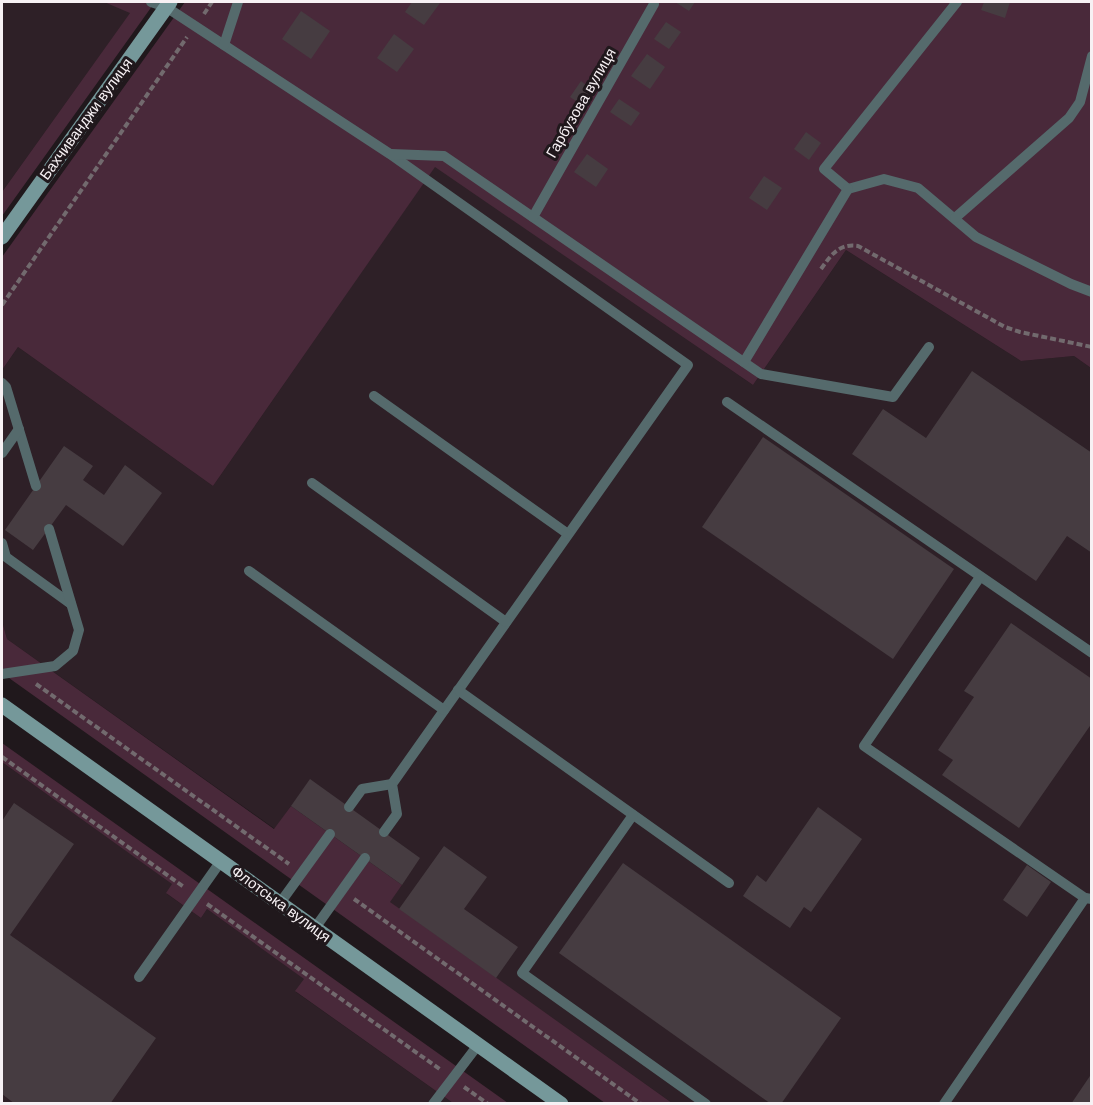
<svg xmlns="http://www.w3.org/2000/svg" width="1093" height="1105" viewBox="0 0 1093 1105" font-family="Helvetica,sans-serif">
<style>
.built{fill:#2e2027}
.green{fill:#49293a}
.building{fill:#463c41}
.lines{fill:none;stroke-linecap:round;stroke-linejoin:round}
.path{stroke:#726a6e;stroke-width:4;stroke-dasharray:6 3;stroke-linecap:butt}
.lane{stroke:#556a6c;stroke-width:10}
.secondary{stroke:#75989a;stroke-width:15}
.labels{text-anchor:middle;stroke-width:6;stroke-linejoin:round;paint-order:stroke}
.street-label{font-size:15px;fill:#f7f1f4;stroke:#20181c}
</style>
<rect width="100%" height="100%" fill="#20181c"/>
<g class="built">
<path d="M2,2H104L131,12L2,192Z"/>
<path d="M435,166L753,385L846,250L1021,361L1074,356L1091,368V1103H672L389,902L402,885L291,806L275,829L7,639L2,621V370L18,347L213,486Z"/>
<path d="M2,762L173,884L167,894L201,918L207,909L305,979L296,992L453,1103H2Z"/>
</g>
<g class="green">
<path d="M104,2H155L2,216V192L130,13Z"/>
<path d="M185,2H1091V368L1074,356L1021,361L846,250L753,385L435,167L213,486L18,347L2,370V257Z"/>
<path d="M2,621L7,639L274,829L291,806L402,885L390,902L672,1103H605L2,673Z"/>
<path d="M2,743L508,1103H453L295,991L304,979L207,909L201,918L166,893L172,884L2,762Z"/>
</g>
<g class="building">
<path d="M412,2H438L440,3L424,25L405,12Z"/>
<path d="M675,2H695L689,11Z"/>
<path d="M984,2H1010L1005,18L981,10Z"/>
<path d="M301,11L330,31L311,59L282,39Z"/>
<path d="M666,22L681,32L669,49L654,39Z"/>
<path d="M394,34L414,49L397,72L377,58Z"/>
<path d="M647,54L665,67L650,89L631,76Z"/>
<path d="M581,81L595,92L585,107L570,97Z"/>
<path d="M619,99L640,113L631,126L610,112Z"/>
<path d="M806,132L821,143L809,160L794,149Z"/>
<path d="M587,154L608,169L596,187L574,172Z"/>
<path d="M764,176L782,188L767,210L749,198Z"/>
<path d="M972,371L1092,453V553L1067,536L1036,581L852,454L883,409L926,438Z"/>
<path d="M763,437L954,569L893,659L702,527Z"/>
<path d="M64,446L93,466L83,480L104,495L125,465L162,493L123,546L66,505L33,550L5,530Z"/>
<path d="M1011,623L1092,679V723L1019,828L942,775L953,760L938,750L974,697L964,691Z"/>
<path d="M310,779L420,858L402,885L291,806Z"/>
<path d="M14,803L74,844L10,935L156,1038L110,1104H15L2,1094V821Z"/>
<path d="M818,807L862,839L811,912L804,907L790,928L743,896L757,875L766,882Z"/>
<path d="M444,846L487,877L464,909L518,947L496,978L399,909Z"/>
<path d="M623,863L841,1018L781,1104H771L559,953Z"/>
<path d="M1027,865L1051,882L1027,917L1003,900Z"/>
<path d="M1092,1073V1104H1071Z"/>
</g>
<g class="lines">
<g class="path">
<path d="M204,14L212,2"/>
<path d="M821,269C831,255 839,243 858,246L1005,327L1020,332L1092,347"/>
<path d="M2,305L187,37"/>
<path d="M36,684L289,864"/>
<path d="M2,757L184,887"/>
<path d="M354,899L641,1104"/>
<path d="M207,904L441,1070"/>
<path d="M464,1087L488,1104"/>
</g>
<g class="lane">
<path d="M151,2L166,7L390,154L688,365L392,784L397,814L384,832"/>
<path d="M224,45L238,2"/>
<path d="M391,154L444,156L761,374L893,397L929,347"/>
<path d="M848,189L884,179L918,188L976,237L1071,284L1092,292"/>
<path d="M848,189L824,169L957,2"/>
<path d="M533,217L654,4"/>
<path d="M955,218L1069,118L1080,102L1092,56"/>
<path d="M744,362L848,189"/>
<path d="M2,383L6,387L36,486"/>
<path d="M374,396L568,534"/>
<path d="M727,402L1092,653"/>
<path d="M2,453L19,429"/>
<path d="M312,483L506,622"/>
<path d="M2,543L6,557L71,604"/>
<path d="M249,571L444,710"/>
<path d="M980,577L864,746L1085,898L1092,899"/>
<path d="M2,674L55,666L73,651L79,630L49,529"/>
<path d="M458,690L729,883"/>
<path d="M349,807L362,789L392,784"/>
<path d="M633,815L522,973L706,1104"/>
<path d="M280,903L330,834"/>
<path d="M315,928L365,858"/>
<path d="M139,977L221,861"/>
<path d="M433,1104L478,1045"/>
<path d="M944,1104L1085,898"/>
</g>
<g class="secondary">
<path d="M2,237L170,2"/>
<path d="M2,705L561,1104"/>
</g>
</g>
<g class="labels">
<g class="street-label">
<text transform="translate(581 103) rotate(-60)" y="5">Гарбузова вулиця</text>
<text transform="translate(86 119) rotate(-54)" y="5">Бахчиванджи вулиця</text>
<text transform="translate(281 904) rotate(36)" y="5">Флотська вулиця</text>
</g>
</g>
<rect width="1093" height="1105" fill="none" stroke="#f7f1f4" stroke-width="6"/>
</svg>
